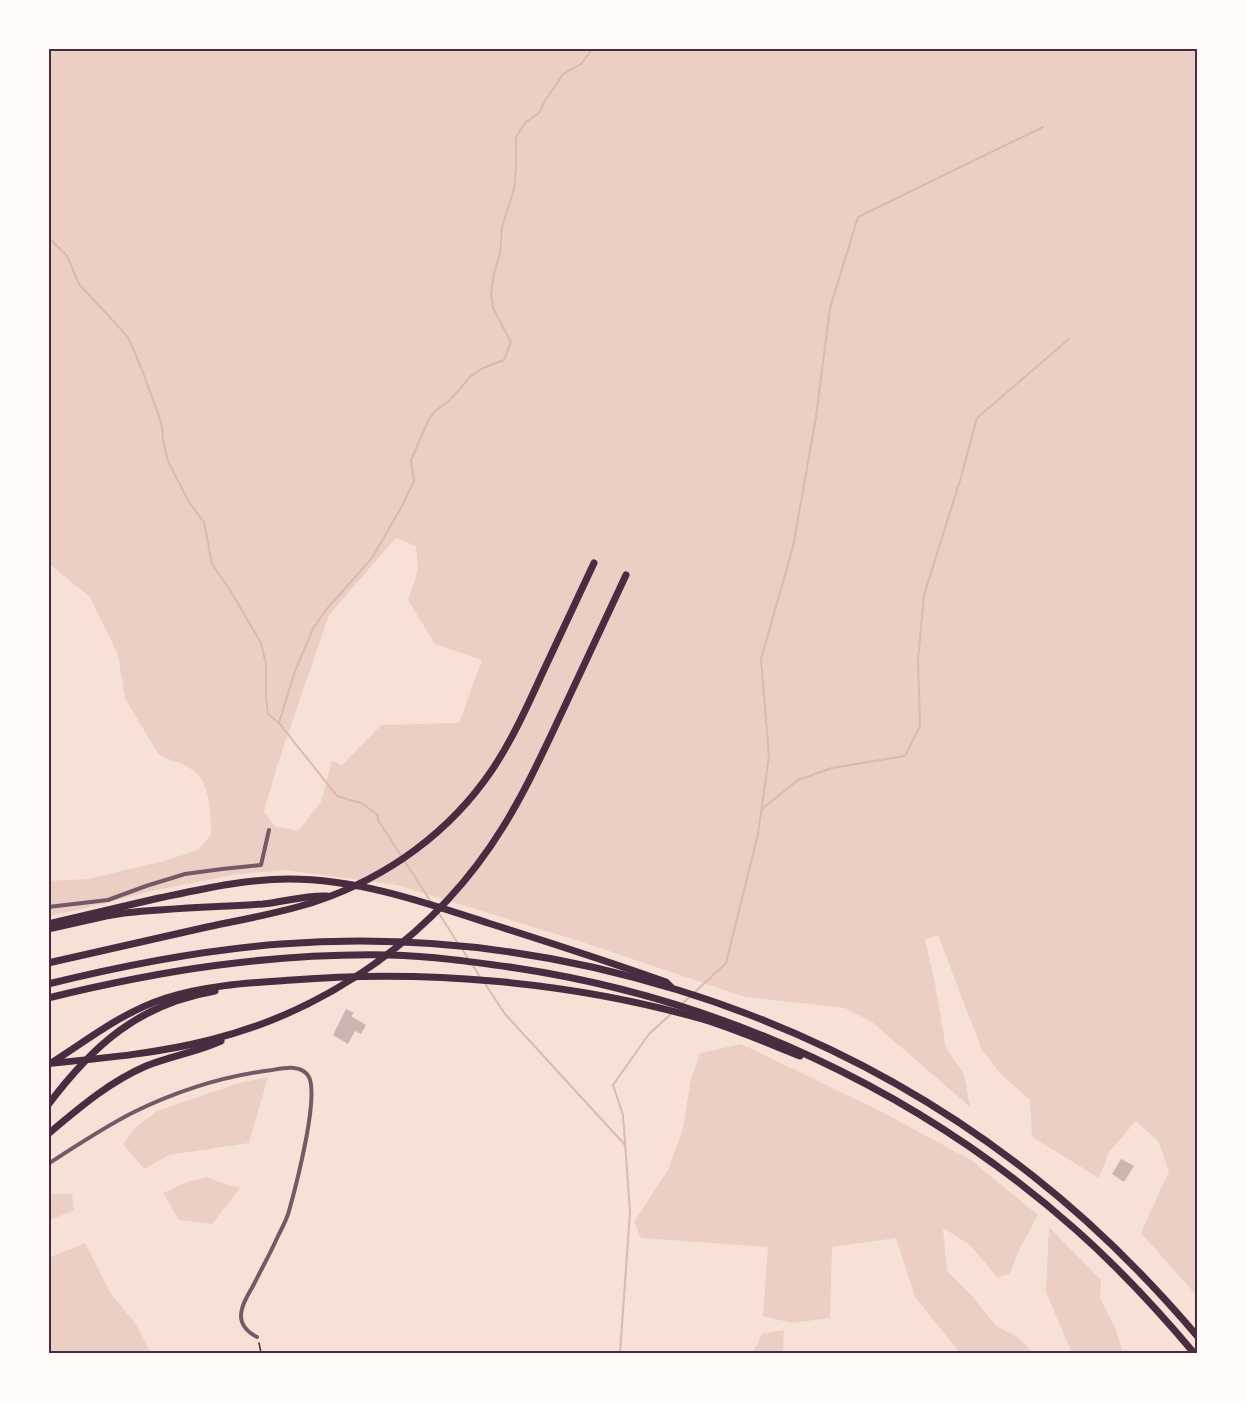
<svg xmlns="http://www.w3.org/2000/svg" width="1246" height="1401" viewBox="0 0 1246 1401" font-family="'PT Sans',sans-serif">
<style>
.green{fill:#ebcfc5;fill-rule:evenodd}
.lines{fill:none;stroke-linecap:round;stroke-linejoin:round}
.stream{stroke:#dcb8b0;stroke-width:2}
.building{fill:#ccb4b1}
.path{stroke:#4a2c40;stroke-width:1.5}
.minor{stroke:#755966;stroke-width:4}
.motorway{stroke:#4a2c40;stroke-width:7}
.neatline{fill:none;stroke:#4a2c40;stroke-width:2}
</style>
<rect width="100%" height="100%" fill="#f7e1d7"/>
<g class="green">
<path d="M48,48H1198V1297L1141,1233L1169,1171L1158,1141L1136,1121L1109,1152L1099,1178L1032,1137L1030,1100L1001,1074L982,1050L938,935L925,940L935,983L946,1048L964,1074L970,1107L872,1022L845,1008L745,997L582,942L397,885L286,870L238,874L151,891L86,908L48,916V881L88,879L164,861L198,850L211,835C211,815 211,781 191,769C180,761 169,762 157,752L125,698L118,655L90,597L48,563ZM396,538L416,546L418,570L408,600L435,644L482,660L459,723L381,725L342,765L332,761L321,802L298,831L275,826L264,811L278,763L329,615Z"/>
<path d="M741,1044L880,1111L971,1160L1038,1215L1018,1252L1010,1273L998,1278L970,1245L943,1228L947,1271L972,1296L996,1326L1019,1338L1033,1353H960L915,1297L896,1238L832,1247L830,1318L792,1323L763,1316L768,1247L641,1238L634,1222L668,1170L683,1128L691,1079L700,1053Z"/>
<path d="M268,1077L249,1143L169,1155L144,1169L123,1144L137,1126L157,1111L239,1083Z"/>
<path d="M206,1177L228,1185L241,1187L212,1224L179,1220L163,1193L187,1182Z"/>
<path d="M48,1194H72L74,1210L48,1221Z"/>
<path d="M1049,1227L1101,1280L1100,1298L1116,1330L1123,1353H1072L1046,1292Z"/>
<path d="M85,1243L111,1294L135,1323L151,1353H48V1258Z"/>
<path d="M784,1330L783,1353H753L762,1334Z"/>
</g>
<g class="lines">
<g class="stream">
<path d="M48,237L67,256L79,284L128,337L140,365L158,413L162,427L163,440L168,461L189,502L204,522L212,564L230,590L261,643L266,664V697L268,714L279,723L337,796L361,803L378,815V820L431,902"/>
<path d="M279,723L295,671L313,629L325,611L372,558L402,506L414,481L411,460L429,419L435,411L449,401L471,376L483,368L504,360L511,342L493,308L491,294L494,273L500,254L502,227L514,189L516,169V137L525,123L539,113L545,101L563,74L581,64L593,48"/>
<path d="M762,809L798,780L832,768L905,756L920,726L918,660L924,595L961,477L977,418L1069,339"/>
<path d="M438,912L459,945"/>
<path d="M462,949L469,960"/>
<path d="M472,964L480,977"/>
<path d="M484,982L505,1014L625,1145"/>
<path d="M682,1004L726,963L758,834L769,756L761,659L793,547L816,417L830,308L858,217L1043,127"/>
<path d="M620,1353L630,1212L623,1115L613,1085L649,1034L671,1014"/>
</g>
</g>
<g class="building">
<path d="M346,1009L354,1013L351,1016L366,1025L361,1034L355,1031L348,1044L333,1035Z"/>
<path d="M1121,1159L1134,1166L1124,1182L1112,1174Z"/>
</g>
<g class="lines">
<path class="path" d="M259,1343L261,1353"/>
<g class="minor">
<path d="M48,907L108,900L146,886L185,874L222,869L261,865L269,830"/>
<path d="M48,1164C76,1146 104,1127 134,1112C177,1091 224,1076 272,1070C284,1068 302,1064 309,1077C319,1098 296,1186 289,1211C287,1219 282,1228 278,1236C271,1252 262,1268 254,1284C250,1292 244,1300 242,1309C238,1323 246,1331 257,1337"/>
</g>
<g class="motorway">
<path d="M48,924C85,915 122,907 159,898C202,889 245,879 289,879C358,879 424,902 488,923C548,942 607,961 666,982L671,987"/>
<path d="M48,929L106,916L124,913C170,908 216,907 263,904C284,902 305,895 327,896"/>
<path d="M48,963C101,951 154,939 207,927C244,919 282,913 317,901C388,877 450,832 492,770C512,740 527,707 542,674C559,637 577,600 594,563"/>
<path d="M48,984C125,965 202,950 281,944C549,924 823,1010 1033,1176C1094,1224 1148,1278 1198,1337"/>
<path d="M48,998C162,970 271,953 389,955C431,956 474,962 516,968C722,999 918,1090 1075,1229C1118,1267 1157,1309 1194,1353"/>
<path d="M54,1063C106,1058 159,1053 210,1040C330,1010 438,933 503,827C526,790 544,750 563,710C584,665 605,620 626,575"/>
<path d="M48,1065C88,1040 120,1013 166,998C207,985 249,983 292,980C425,969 573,982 702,1019C735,1029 767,1043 800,1056"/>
<path d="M48,1105C93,1045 139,1004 215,991"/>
<path d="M48,1134C79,1108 109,1082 146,1066C171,1056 197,1052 221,1041"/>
</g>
</g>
<rect width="1246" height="1401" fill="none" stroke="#fffaf5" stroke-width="99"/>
<rect x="50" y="50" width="1146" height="1302" class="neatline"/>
</svg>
